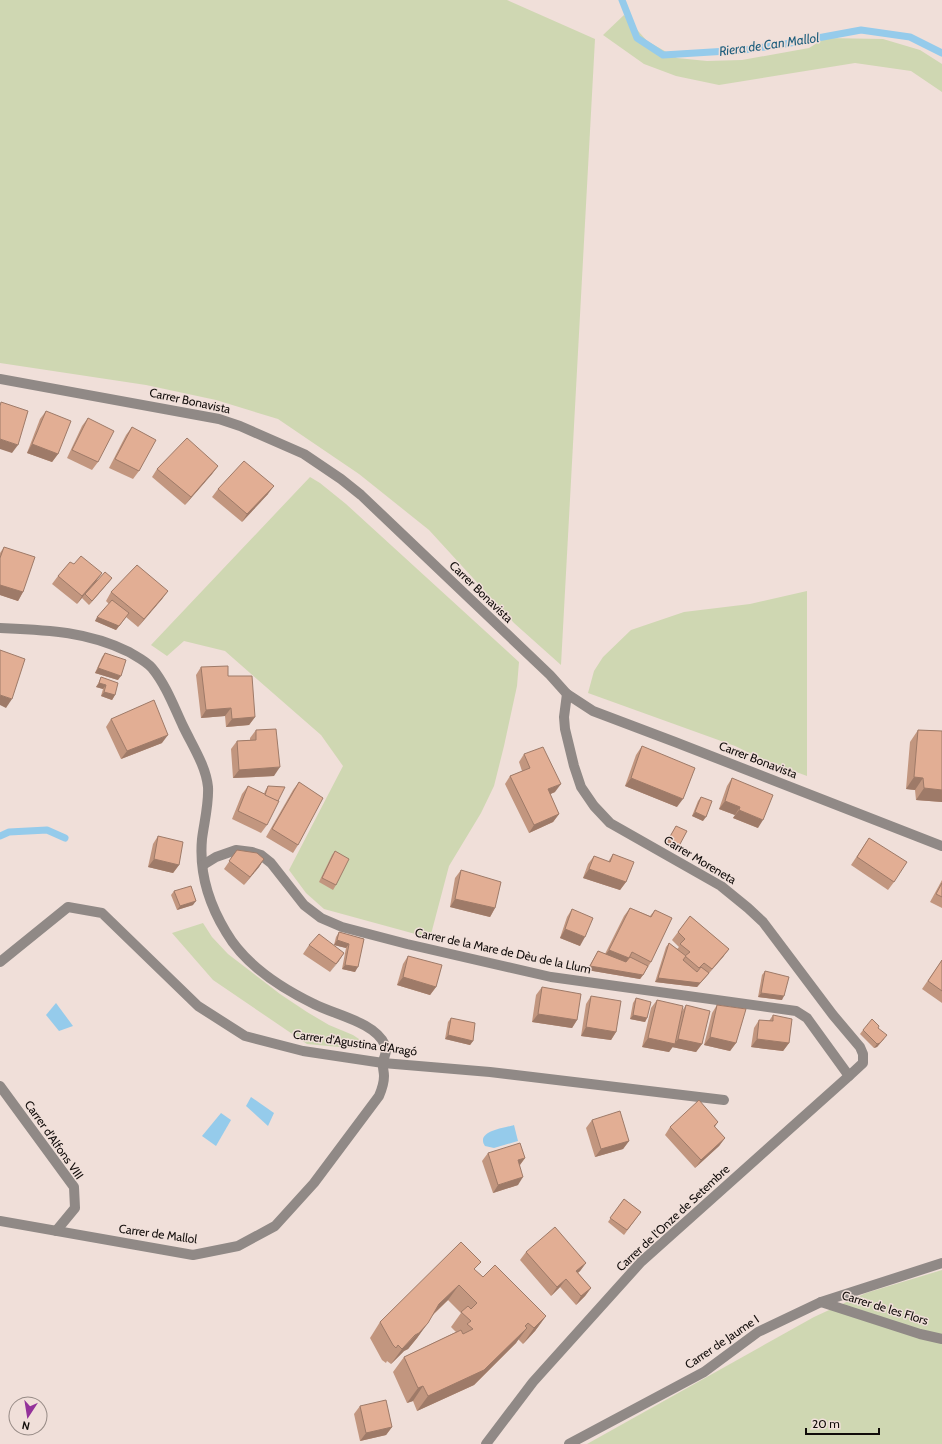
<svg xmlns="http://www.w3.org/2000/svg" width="942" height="1444" viewBox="0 0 942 1444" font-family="Cabin,sans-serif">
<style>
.green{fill:#cfd7b2}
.water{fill:#95cbeb}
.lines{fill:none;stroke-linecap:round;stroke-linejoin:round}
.stream{stroke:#95cbeb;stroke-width:7}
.street{stroke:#908986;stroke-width:10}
.wall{fill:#c2967f}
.shaded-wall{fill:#9e7a68}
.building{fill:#e2ae94;stroke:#9e7a68}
.labels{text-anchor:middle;stroke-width:3;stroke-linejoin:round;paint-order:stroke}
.street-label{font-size:12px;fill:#110c0a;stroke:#f0dfd9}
.water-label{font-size:13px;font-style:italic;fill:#1e5e7d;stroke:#f0dfd9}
</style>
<rect width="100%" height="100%" fill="#f0dfd9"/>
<g class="green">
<path d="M0,0H507L595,39L561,665L514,623L429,530L359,474L278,419L216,400L146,385L0,363Z"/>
<path d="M624,15L647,41L677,58L707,61L742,60L809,48L825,38L883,39L920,50L942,64V92L911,71L855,63L719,85L676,76L644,64L603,35Z"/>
<path d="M310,477L320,483L346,504L519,662L517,686L504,746L494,786L481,813L449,866L430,938L324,909L306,893L289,870L343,766L321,735L225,651L184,641L167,656L151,645Z"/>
<path d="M807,591V776L764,760L735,746L588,693L594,671L603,657L631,630L684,612L750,604Z"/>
<path d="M203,923L212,937L228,954L280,994L307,1012L329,1025L353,1035L359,1039L360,1049L307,1044L213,980L172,933Z"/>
<path d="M942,1270V1444H587L814,1317L866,1293Z"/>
</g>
<g class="water">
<path d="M56,1003L73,1026L59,1031L46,1015Z"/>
<path d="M251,1097L274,1113L268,1126L246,1106Z"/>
<path d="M221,1113L231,1120L216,1146L202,1136Z"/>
<path d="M514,1125L518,1141L494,1148L485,1146C475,1131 505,1128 514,1125Z"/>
</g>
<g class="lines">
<g class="stream">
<path d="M622,0L637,38L663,55L744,50L785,44L861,30L910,37L942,53"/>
<path d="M0,836L9,832L47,830L65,838"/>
</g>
<g class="street">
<path d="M0,379L219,419L240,426L304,454L341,479L361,495L550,675L567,694L593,711L675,742L942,846"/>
<path d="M0,628C46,630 87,631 129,652C137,657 146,661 152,668C166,685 174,707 183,726C192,745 206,766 208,787C209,804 204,823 202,839C199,872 209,904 226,932C245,965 281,988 314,1004C335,1015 375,1022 385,1045C388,1052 384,1056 383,1062C382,1066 384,1071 384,1076C384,1083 382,1089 379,1096L314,1183L275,1226L238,1246L193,1255L0,1221"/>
<path d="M203,865L216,857L236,850L252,852L261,855L271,863L304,905L321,918L342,927L407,944L551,977L796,1011L807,1018L849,1076"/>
<path d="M0,962L68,907L102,913L198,1006L245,1036L303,1051L383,1063L490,1072L724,1100"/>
<path d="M0,1086L74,1187L75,1208L56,1231"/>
<path d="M821,1302L920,1334L942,1339"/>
<path d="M486,1444L533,1382L641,1262L849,1076L863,1063V1054L860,1047L833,1015L763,922L748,908L721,886L610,823L594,806L581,787L574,766L565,729L564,717L567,694"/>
<path d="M569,1444L704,1372L758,1332L821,1302L942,1263"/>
</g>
</g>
<g class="wall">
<path d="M46,411L58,454L52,462L27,453L40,419Z"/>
<path d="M88,418L98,462L92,470L67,458L82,426Z"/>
<path d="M132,427L139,471L133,479L109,468L126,435Z"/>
<path d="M218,466L212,474L185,505L152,477L157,469Z"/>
<path d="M218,489L268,494L242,522L212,497Z"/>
<path d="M4,547L23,592L18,601L0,595V553Z"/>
<path d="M74,564L102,573L97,580L112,578L89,605L82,598L77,604L52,584L58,576Z"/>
<path d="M168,591L162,599L138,627L126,617L116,630L95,621L109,604L106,601L111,592Z"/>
<path d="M105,653L118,680L95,673L102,657Z"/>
<path d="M201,667L228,676L255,717L249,725L226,727L225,716L201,718L196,675Z"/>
<path d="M101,677L115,695L112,700L101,696L103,689L96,687L99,682Z"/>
<path d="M111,719L162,743L121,759L106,727Z"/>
<path d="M256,730L274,776L233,778L231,749L237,741L250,740V738Z"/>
<path d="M918,730L942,731V802L916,800L915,790L906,789L910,742Z"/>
<path d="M642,746L677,807L625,786L636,755Z"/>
<path d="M524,754L555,792L550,794L559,814L553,822L529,833L505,784L510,776L522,771L519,762Z"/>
<path d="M732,778L758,828L733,818L735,815L719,809L727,786Z"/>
<path d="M299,782L298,845L293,853L266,837L293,790Z"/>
<path d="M248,786L264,794L265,791L268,786L267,825L261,833L232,819L242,794Z"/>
<path d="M701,797L703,821L692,816L698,801Z"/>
<path d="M676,826L679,846L676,850L666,844Z"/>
<path d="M158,836L179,865L173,873L148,867L153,844Z"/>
<path d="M869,838L894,882L888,890L851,865Z"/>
<path d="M237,850L264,859L259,867L244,885L224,869Z"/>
<path d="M335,851L336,885L333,890L319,882L332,855Z"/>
<path d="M613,854L626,882L620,890L583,878L588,864L594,856L608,862Z"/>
<path d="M461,870L495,908L490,917L450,907L455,878Z"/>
<path d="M942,880V908L930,902Z"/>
<path d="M174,891L193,905L177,910L171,895Z"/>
<path d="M630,908L650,916L655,910L651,962L643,975L640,979L587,970L598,951L605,954L624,916Z"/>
<path d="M572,909L580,946L560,938L567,917Z"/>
<path d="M690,916L729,949L723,957L697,987L655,982L666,947L669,943L677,949L679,947L672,940Z"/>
<path d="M339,932L364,939L355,972L342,969L346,948L334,945L336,937Z"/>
<path d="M309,945L344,953L330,972L303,954Z"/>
<path d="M408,956L436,987L430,995L397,985L403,964Z"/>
<path d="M942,960V1003L922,989Z"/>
<path d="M765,971L782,1000L758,997L762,975Z"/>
<path d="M542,987L577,1020L572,1028L532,1022L536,995Z"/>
<path d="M591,996L616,1032L611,1040L581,1036L586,1004Z"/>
<path d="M636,998L647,1018L645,1022L630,1019L633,1003Z"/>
<path d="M657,1000L682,1011L686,1005L702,1044L696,1052L672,1047L669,1052L642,1047L651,1008Z"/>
<path d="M717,1005L736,1043L730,1051L704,1045L712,1013Z"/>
<path d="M773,1015L789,1043L783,1051L751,1047L754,1028L759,1020L769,1021Z"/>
<path d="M451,1018L473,1041L470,1045L445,1039L448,1022Z"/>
<path d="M878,1028L884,1039L877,1047L874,1048L860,1034L863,1030Z"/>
<path d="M592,1120L629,1141L623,1149L595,1157L586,1128Z"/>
<path d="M718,1122L715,1127L725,1138L719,1146L695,1168L665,1135L670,1127Z"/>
<path d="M488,1153L525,1158L520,1165L518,1185L493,1193L482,1161Z"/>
<path d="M624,1199L641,1212L624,1235L608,1222Z"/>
<path d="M526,1252L586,1263L580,1271L578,1273L591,1288L585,1296L576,1305L560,1287L551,1296L520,1260Z"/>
<path d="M475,1270L483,1277L546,1316L535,1331L523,1344L518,1339L516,1343L474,1385L417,1411L413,1401L407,1403L393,1372L404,1357L456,1332L451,1327L461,1313L448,1300L432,1316L417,1338L408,1349L404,1351L391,1364L387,1361L386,1363L382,1360L370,1338L380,1322Z"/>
<path d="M360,1406L392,1427L386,1435L360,1441L354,1414Z"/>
</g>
<g class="shaded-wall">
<path d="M0,439L18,445L12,453L0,449Z"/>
<path d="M32,444L58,454L52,462L27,453Z"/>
<path d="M218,466L212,474L185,505L191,497Z"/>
<path d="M274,486L268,494L242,522L247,514Z"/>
<path d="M102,573L96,581L85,594L77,604L82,596Z"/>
<path d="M112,578L109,582L89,605L92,601Z"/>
<path d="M0,585L23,592L18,601L0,595Z"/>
<path d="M168,591L162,599L138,627L144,619Z"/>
<path d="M97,617H126L116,630L95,621Z"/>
<path d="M98,668L121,676L118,680L95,673Z"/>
<path d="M99,683L106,685L103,689L96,687Z"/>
<path d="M104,692L115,695L112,700L101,696Z"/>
<path d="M0,695L12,699L6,708L0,705Z"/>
<path d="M231,708L225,716L201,718L206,710Z"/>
<path d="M255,717L249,725L226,727L232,719Z"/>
<path d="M168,735L162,743L121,759L127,751Z"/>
<path d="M280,767L274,776L233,778L239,770Z"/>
<path d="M914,777L923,778L915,790L906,789Z"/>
<path d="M631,778L683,799L677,807L625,786Z"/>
<path d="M561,784L555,792L542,798L548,789Z"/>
<path d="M924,788L942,790V802L916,800Z"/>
<path d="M725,801L740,807L735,815L719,809Z"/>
<path d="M739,810L763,820L758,828L733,818Z"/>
<path d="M695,812L706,817L703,821L692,816Z"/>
<path d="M559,814L553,822L529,833L534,825Z"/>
<path d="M154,859L179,865L173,873L148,867Z"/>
<path d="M264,859L259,867L244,885L250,877Z"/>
<path d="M589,869L626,882L620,890L583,878Z"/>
<path d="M455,899L495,908L490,917L450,907Z"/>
<path d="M196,901L193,905L177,910L180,906Z"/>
<path d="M565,929L585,937L580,946L560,938Z"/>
<path d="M337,940L349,944L346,948L334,945Z"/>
<path d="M729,949L723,957L697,987L655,982L658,978L709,973Z"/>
<path d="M609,950L629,958L623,966L603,958Z"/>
<path d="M344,953L339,961L330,972L336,964Z"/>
<path d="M345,965L358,967L355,972L342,969Z"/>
<path d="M590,966L643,975L640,979L587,970Z"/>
<path d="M403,977L436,987L430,995L397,985Z"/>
<path d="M761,993L784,996L782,1000L758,997Z"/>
<path d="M538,1014L577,1020L572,1028L532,1022Z"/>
<path d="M633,1015L647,1018L645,1022L630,1019Z"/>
<path d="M586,1027L616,1032L611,1040L581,1036Z"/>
<path d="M448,1035L473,1041L470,1045L445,1039Z"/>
<path d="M887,1035L877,1047L874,1048L877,1044Z"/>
<path d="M710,1037L736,1043L730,1051L704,1045Z"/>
<path d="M648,1038L675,1044L669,1052L642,1047Z"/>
<path d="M678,1039L702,1044L696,1052L672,1047Z"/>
<path d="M757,1039L789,1043L783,1051L751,1047Z"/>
<path d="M725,1138L719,1146L695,1168L701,1160Z"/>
<path d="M629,1141L623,1149L595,1157L601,1149Z"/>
<path d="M525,1158L519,1166L518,1160Z"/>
<path d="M523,1177L518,1185L493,1193L498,1185Z"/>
<path d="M586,1263L580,1271L570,1279L576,1271Z"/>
<path d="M566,1279L560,1287L551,1296L557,1287Z"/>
<path d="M459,1285L448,1300L428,1319L439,1304Z"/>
<path d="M591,1288L585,1296L576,1305L581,1296Z"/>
<path d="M546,1316L535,1331L523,1344L534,1328Z"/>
<path d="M428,1323L417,1338L408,1349L404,1351L391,1364L402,1349Z"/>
<path d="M528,1323L519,1335L527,1328L516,1343L474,1385L417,1411L428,1396L525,1326Z"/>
<path d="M423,1386L413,1401L407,1403L418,1388Z"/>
<path d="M392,1427L386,1435L360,1441L366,1433Z"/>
</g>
<g class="building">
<path d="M1,402L28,411L18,445L0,439V406Z"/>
<path d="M46,411L71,421L58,454L32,444Z"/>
<path d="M88,418L114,431L98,462L72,450Z"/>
<path d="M132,427L156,440L139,471L115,459Z"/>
<path d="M187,438L218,466L191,497L157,469Z"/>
<path d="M244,461L274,486L247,514L218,489Z"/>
<path d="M4,547L35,557L23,592L0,585V558Z"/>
<path d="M81,556L102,573L82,596L58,576L70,562L74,564Z"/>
<path d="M137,565L168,591L144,619L111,592Z"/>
<path d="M105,572L112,578L92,601L85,594Z"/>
<path d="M112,600L129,613L119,626L97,617Z"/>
<path d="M0,650L25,659L12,699L0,695Z"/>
<path d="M105,653L126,660L121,676L98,668Z"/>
<path d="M228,666V676H252L255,717L232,719L231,708L206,710L201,667Z"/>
<path d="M101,677L118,683L115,695L104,692L106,685L99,683Z"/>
<path d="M154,700L168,735L127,751L111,719Z"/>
<path d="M276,729L280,767L239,770L237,741L256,740V730Z"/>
<path d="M918,730L942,731V790L924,788L923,778L914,777Z"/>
<path d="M642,746L695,768L683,799L631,778Z"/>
<path d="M543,747L561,784L548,789L559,814L534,825L510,776L530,768L524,754Z"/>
<path d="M732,778L773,795L763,820L739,810L740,807L725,801Z"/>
<path d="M299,782L323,798L298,845L272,829Z"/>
<path d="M248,786L279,801L267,825L238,811Z"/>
<path d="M268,786L285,787L278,801L265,795Z"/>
<path d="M701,797L712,801L706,817L695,812Z"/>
<path d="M676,826L687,831L679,846L668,840Z"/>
<path d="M158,836L183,842L179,865L154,859Z"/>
<path d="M869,838L907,862L894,882L857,857Z"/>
<path d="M237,850L257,853L264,859L250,877L229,861Z"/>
<path d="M335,851L349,859L336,885L322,878Z"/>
<path d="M613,854L634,862L626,882L589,869L594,856L610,862Z"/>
<path d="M461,870L501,882L495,908L455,899Z"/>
<path d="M942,883V897L936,894Z"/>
<path d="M191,886L196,901L180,906L174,891Z"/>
<path d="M630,908L651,917L655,910L672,918L651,962L632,952L629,958L609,950Z"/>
<path d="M572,909L593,918L585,937L565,929Z"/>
<path d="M690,916L729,949L712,969L704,963L699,968L685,956L690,952L680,944L685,939L678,932Z"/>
<path d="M339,932L364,939L358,967L345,965L349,944L337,940Z"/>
<path d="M319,934L344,953L336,964L309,945Z"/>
<path d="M669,943L686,956L683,960L697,972L701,967L709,973L700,983L658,978Z"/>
<path d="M598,951L626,962L630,957L648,966L643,975L590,966Z"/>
<path d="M408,956L442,965L436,987L403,977Z"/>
<path d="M942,960V991L928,981Z"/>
<path d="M765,971L789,977L784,996L761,993Z"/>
<path d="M542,987L581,994L577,1020L538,1014Z"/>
<path d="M591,996L621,1001L616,1032L586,1027Z"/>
<path d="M636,998L651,1002L647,1018L633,1015Z"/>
<path d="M657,1000L683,1006L675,1044L648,1038Z"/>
<path d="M686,1005L710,1011L702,1044L678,1039Z"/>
<path d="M717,1005L746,1009L736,1043L710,1037Z"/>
<path d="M773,1015L792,1019L789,1043L757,1039L759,1020L773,1021Z"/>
<path d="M451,1018L475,1023L473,1041L448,1035Z"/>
<path d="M872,1019L879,1026L878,1028L887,1035L880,1043L877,1044L863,1030Z"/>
<path d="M699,1100L718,1122L714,1126L725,1138L701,1160L670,1127Z"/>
<path d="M620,1111L629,1141L601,1149L592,1120Z"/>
<path d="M520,1143L525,1158L518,1160L523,1177L498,1185L488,1153Z"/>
<path d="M624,1199L641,1212L627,1230L610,1218Z"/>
<path d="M555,1227L586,1263L576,1271L591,1288L581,1296L566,1279L557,1287L526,1252Z"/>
<path d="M461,1242L481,1262L474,1269L483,1277L495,1265L546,1316L534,1328L528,1323L525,1326L527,1328L484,1370L428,1396L423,1386L418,1388L404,1357L461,1330L463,1334L473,1329L467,1324L471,1321L461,1312L468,1306L471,1309L477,1303L459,1285L439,1304L428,1323L419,1333L415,1335L402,1349L398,1345L396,1348L393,1345L380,1322Z"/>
<path d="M386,1400L392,1427L366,1433L360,1406Z"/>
</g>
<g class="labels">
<g class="street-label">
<text transform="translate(190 401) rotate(12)" y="4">Carrer Bonavista</text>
<text transform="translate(481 592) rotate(44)" y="4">Carrer Bonavista</text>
<text transform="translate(758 760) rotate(21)" y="4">Carrer Bonavista</text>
<text transform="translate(700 860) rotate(31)" y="4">Carrer Moreneta</text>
<text transform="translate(503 951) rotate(12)" y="4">Carrer de la Mare de Dèu de la Llum</text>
<text transform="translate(355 1043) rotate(8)" y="4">Carrer d'Agustina d'Aragó</text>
<text transform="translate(54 1140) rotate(55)" y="4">Carrer d'Alfons VIII</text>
<text transform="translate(673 1218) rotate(-43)" y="4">Carrer de l'Onze de Setembre</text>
<text transform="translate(158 1234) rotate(8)" y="4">Carrer de Mallol</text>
<text transform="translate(885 1308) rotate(17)" y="4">Carrer de les Flors</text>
<text transform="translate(722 1342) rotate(-34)" y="4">Carrer de Jaume I</text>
</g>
<g class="water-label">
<text transform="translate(769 44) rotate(-8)" y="5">Riera de Can Mallol</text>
</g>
</g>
<g transform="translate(28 1416) rotate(192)"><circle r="19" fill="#f0dfd9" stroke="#978b86"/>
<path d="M0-3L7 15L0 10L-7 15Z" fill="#94329a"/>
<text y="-6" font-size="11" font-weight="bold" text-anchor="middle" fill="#110c0a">N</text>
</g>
<path d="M806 1428v6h73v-6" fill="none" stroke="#110c0a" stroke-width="2"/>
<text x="812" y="1428" font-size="12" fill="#110c0a" stroke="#f0dfd9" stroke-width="3" paint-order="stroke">20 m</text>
</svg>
